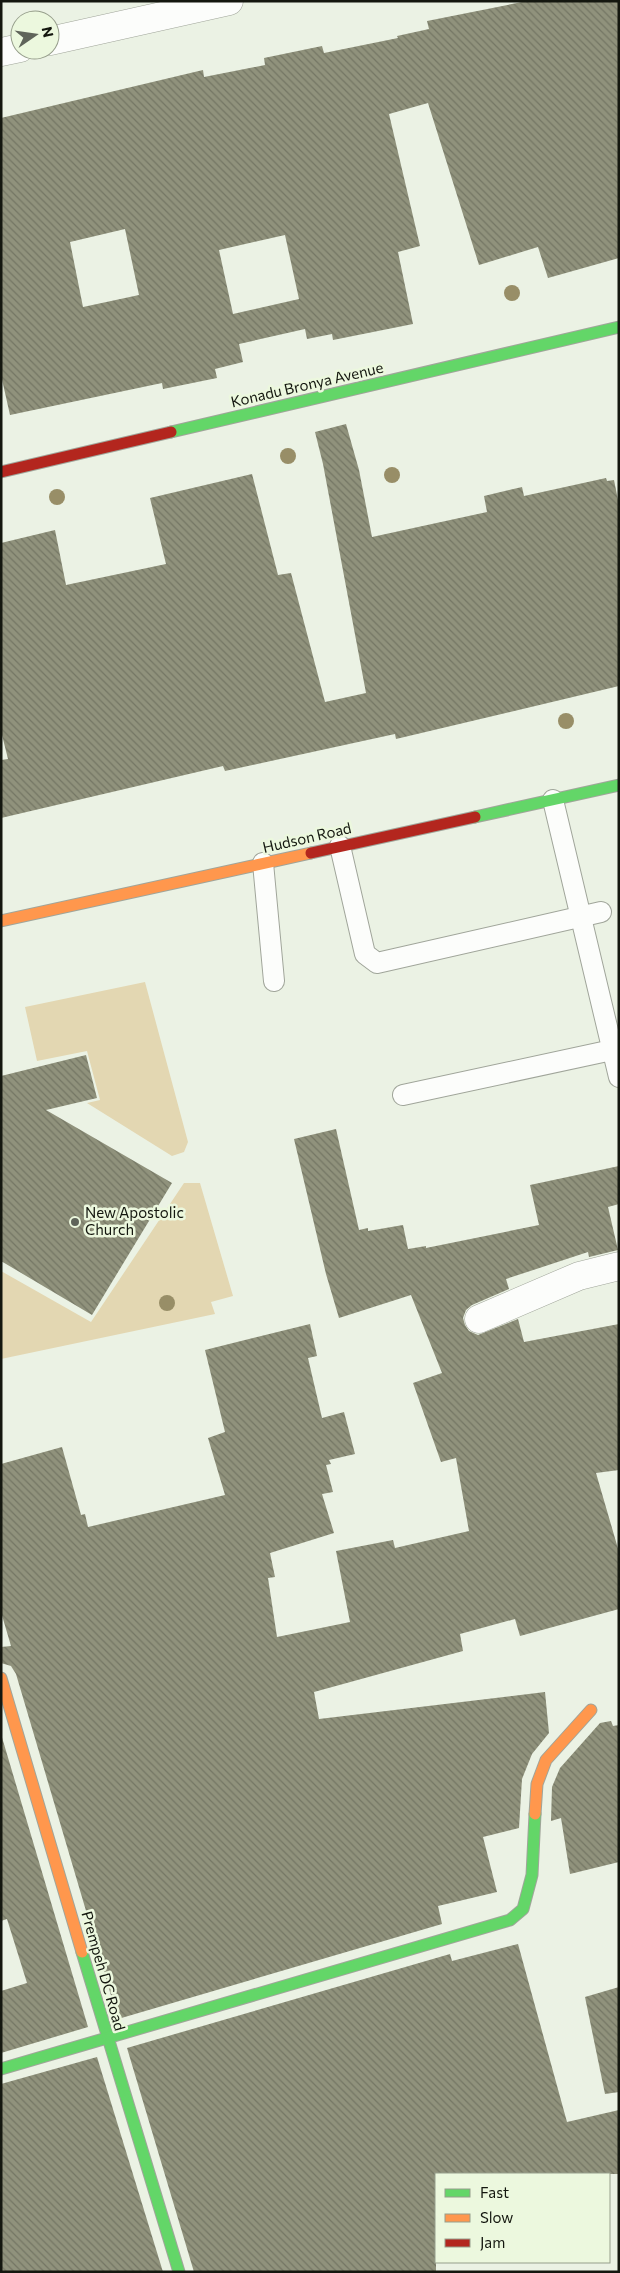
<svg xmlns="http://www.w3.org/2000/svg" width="620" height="2273" viewBox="0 0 620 2273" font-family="Commissioner,sans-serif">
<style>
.grass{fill:#e3d7b2}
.building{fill:url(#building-back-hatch);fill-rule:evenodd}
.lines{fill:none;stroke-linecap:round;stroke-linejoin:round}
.lane-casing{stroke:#a0a59a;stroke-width:22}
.street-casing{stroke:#a0a59a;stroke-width:29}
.fast-casing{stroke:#a0a59a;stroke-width:13}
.slow-casing{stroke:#a0a59a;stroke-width:13}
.jam-casing{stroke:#a0a59a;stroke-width:13}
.lane{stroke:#fcfdfb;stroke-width:20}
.street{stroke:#fcfdfb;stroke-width:28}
.fast{stroke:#63d668;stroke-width:11}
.slow{stroke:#ff974d;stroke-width:11}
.jam{stroke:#b3261e;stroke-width:11}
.tree{fill:#988e67}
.poi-dot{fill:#5f645a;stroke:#ecf8de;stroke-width:2}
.labels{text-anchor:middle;stroke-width:5;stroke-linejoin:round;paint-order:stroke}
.street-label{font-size:15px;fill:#14170f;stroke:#ecf8de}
.poi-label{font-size:15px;fill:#14170f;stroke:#ecf8de;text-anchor:start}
</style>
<defs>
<pattern id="building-back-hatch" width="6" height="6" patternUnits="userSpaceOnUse" patternTransform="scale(1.25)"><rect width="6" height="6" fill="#90927c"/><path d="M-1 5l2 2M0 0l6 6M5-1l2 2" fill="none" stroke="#747664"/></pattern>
</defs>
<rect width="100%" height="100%" fill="#ebf2e4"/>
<g class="grass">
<path d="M145,982L188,1142L184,1152L172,1156L87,1103L100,1100L87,1051L37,1061L25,1007Z"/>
<path d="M184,1183H200L233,1296L211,1302L215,1314L1,1359V1271L91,1322Z"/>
</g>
<g class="building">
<path d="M527,1H619V258L548,278L538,247L479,265L428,103L389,114L420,246L398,252L413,324L333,340L332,334L307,339L305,329L239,344L243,362L215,369L217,378L163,389L162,383L10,415L1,375V118L203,70L204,77L265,65L264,58L322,46L324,53L398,38L397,36L429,29L427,21ZM125,229L139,295L83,307L70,242ZM285,235L299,299L233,314L219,250Z"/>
<path d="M346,424L359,470L372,537L487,512L484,496L522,487L524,496L606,478L607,481L614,480L619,505V686L396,739L395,734L225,771L223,766L1,818V760L8,759L1,731V543L55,530L66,585L166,564L150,498L252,474L278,575L291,573L325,702L366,693L323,464L315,432Z"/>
<path d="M86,1055L97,1098L46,1110L172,1183L92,1315L1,1261V1076Z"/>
<path d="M336,1129L359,1230L368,1228V1231L403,1225L408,1249L426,1246V1248L539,1225L530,1185L619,1166V1204L608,1207L618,1250L589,1257L588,1252L506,1279L509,1289L472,1305L466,1310L463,1318L465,1325L469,1331L478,1335L518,1319L524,1342L619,1324V1470L596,1473L619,1552V1609L520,1636L515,1619L460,1634L463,1651L314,1692L319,1719L545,1692L549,1733L532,1754L522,1779L519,1828L483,1837L497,1892L438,1906L442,1924L118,2019L16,1674L11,1666L1,1663V1647L11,1646L1,1612V1464L62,1447L81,1515L85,1514L88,1527L225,1495L208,1438L225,1432L205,1350L310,1324L317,1356L308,1358L322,1418L344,1412L355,1454L329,1460L331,1464L326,1465L333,1492L322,1494L334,1533L270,1553L275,1577L268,1578L277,1637L350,1622L336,1551L393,1540L395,1548L469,1531L456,1458L441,1462L413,1383L442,1373L411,1295L339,1318L326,1274L294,1139Z"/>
<path d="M611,1721L613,1726L619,1725V1862L570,1874L561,1818L551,1821L552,1787L560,1768L600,1723Z"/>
<path d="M1,1734L88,2027L1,2053V1991L27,1983L7,1919L1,1921Z"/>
<path d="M518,1944L567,2122L619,2110V2174H436V2272H194L127,2048L450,1954L452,1961Z"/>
<path d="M619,1987V2092L605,2094L585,1997Z"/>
<path d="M97,2057L163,2272H1V2084Z"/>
</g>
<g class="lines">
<defs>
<g id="lane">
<path d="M553,800L619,1077"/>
<path d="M340,846L365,954L377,963L601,912"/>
<path d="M263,863L274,981"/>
<path d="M403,1095L612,1050"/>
</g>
<g id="street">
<path d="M50,41L229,1"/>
<path d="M1,52L20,48"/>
<path d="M479,1319L579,1276L619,1266"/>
</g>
<g id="fast">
<path d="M171,432L619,327"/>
<path d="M475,817L619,785"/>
<path d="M82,1952L179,2272"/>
<path d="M1,2069L510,1920L523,1909L532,1875L535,1814"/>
</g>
<g id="slow">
<path d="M1,921L311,853"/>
<path d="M1,1678L82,1952"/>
<path d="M535,1814L537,1784L546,1760L591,1710"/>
</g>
<g id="jam">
<path d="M1,472L171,432"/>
<path d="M311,853L475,817"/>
</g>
</defs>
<use href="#lane" class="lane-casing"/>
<use href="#street" class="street-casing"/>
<use href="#fast" class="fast-casing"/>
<use href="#slow" class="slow-casing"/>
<use href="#jam" class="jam-casing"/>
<use href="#lane" class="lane"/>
<use href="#street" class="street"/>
<use href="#fast" class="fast"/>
<use href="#slow" class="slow"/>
<use href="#jam" class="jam"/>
</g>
<g class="tree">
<circle cx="512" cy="293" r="8"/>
<circle cx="288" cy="456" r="8"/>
<circle cx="392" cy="475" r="8"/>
<circle cx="57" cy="497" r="8"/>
<circle cx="566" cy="721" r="8"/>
<circle cx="167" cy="1303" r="8"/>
</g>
<circle class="poi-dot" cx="75" cy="1222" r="5"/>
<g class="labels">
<g class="street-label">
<text transform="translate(307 385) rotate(-13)" y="5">Konadu Bronya Avenue</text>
<text transform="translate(307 838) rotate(-13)" y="5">Hudson Road</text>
<text transform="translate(103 1971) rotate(74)" y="5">Prempeh DC Road</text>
</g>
<g class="poi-label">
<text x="85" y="1218">New Apostolic<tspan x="85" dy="17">Church</tspan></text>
</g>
</g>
<rect width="620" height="2273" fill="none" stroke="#14170f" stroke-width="5"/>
<rect x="435" y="2173" width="175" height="90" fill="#ecf8de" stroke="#969e8b"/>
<rect x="445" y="2189" width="25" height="8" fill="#63d668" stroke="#969e8b"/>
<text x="480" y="2198" font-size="15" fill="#14170f">Fast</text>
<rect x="445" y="2214" width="25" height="8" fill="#ff974d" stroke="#969e8b"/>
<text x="480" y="2223" font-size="15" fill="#14170f">Slow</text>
<rect x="445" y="2239" width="25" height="8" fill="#b3261e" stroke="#969e8b"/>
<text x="480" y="2248" font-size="15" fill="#14170f">Jam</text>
<g transform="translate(35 35) rotate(77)"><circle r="24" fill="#ecf8de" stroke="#969e8b"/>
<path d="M0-4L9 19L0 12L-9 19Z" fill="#5f645a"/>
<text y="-8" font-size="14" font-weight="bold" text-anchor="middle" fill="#14170f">N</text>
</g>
</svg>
